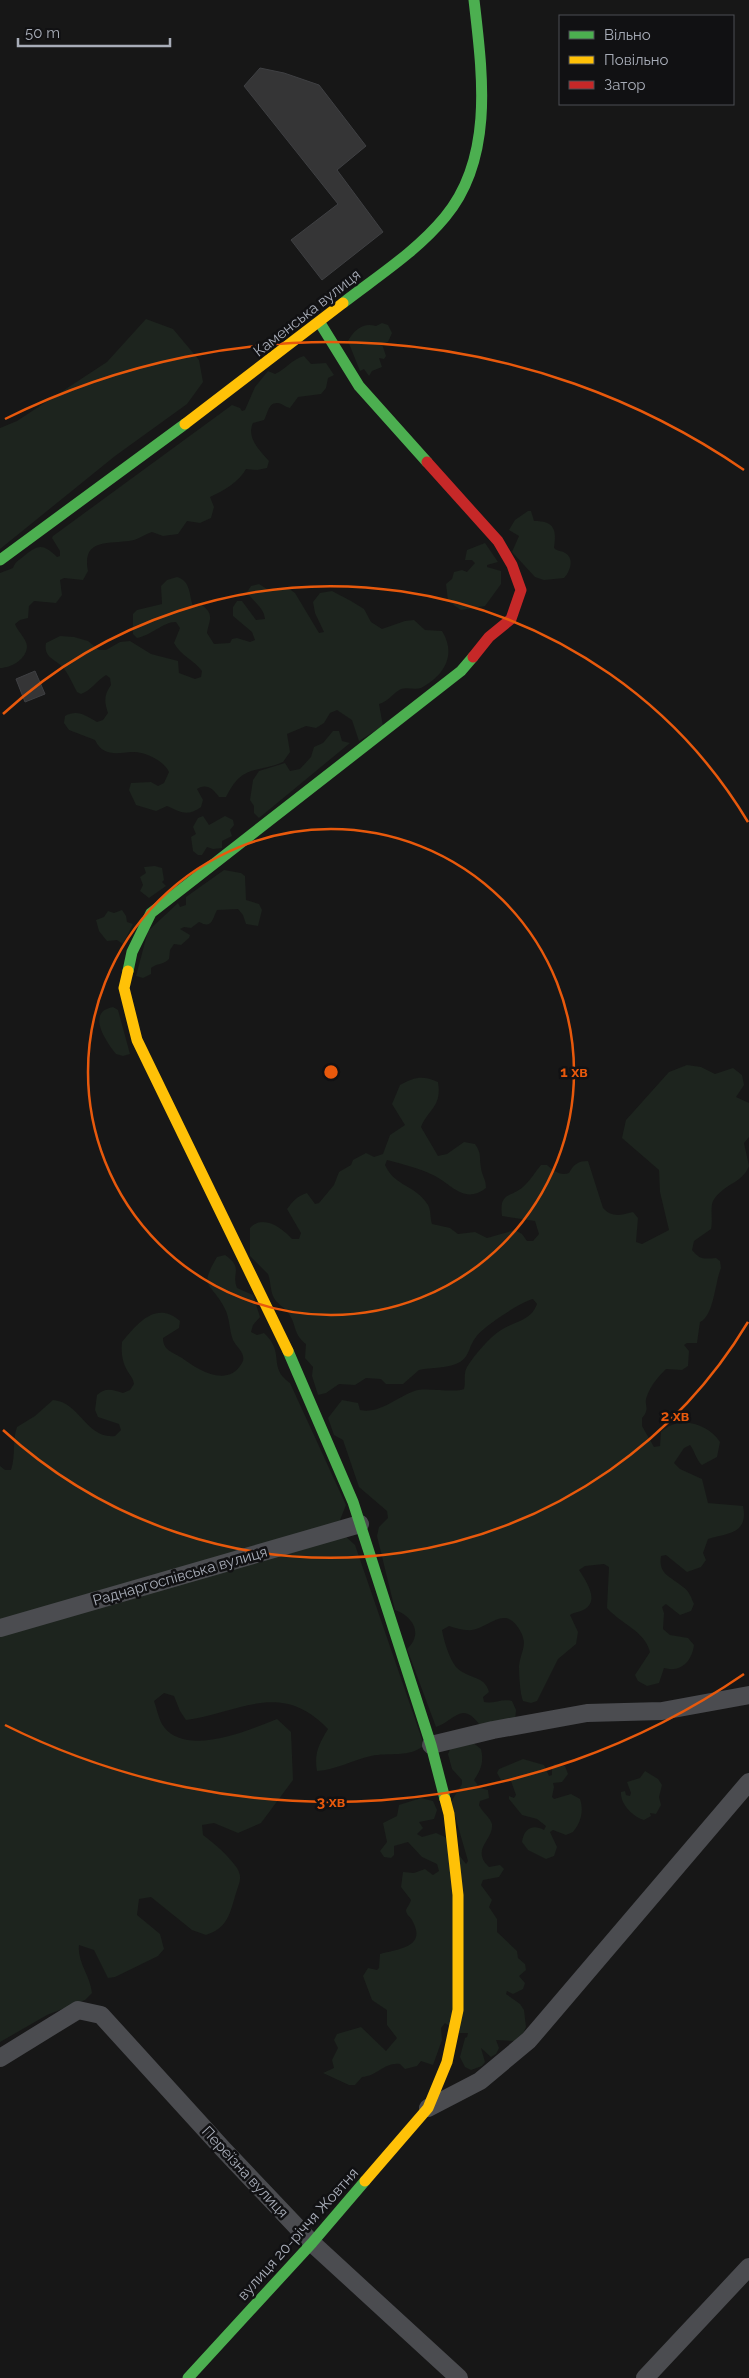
<svg xmlns="http://www.w3.org/2000/svg" width="749" height="2378" viewBox="0 0 749 2378" font-family="Raleway,sans-serif">
<style>
.green{fill:#1d241e}
.building{fill:#353536;stroke:#3f4043}
.lines{fill:none;stroke-linecap:round;stroke-linejoin:round}
.street{stroke:#4b4c50;stroke-width:18}
.fast{stroke:#4caf50;stroke-width:11}
.slow{stroke:#ffc107;stroke-width:11}
.jam{stroke:#c62828;stroke-width:11}
.ring{fill:none;stroke:#e8590c;stroke-width:2.5}
.labels{text-anchor:middle;stroke-width:5;stroke-linejoin:round;paint-order:stroke}
.street-label{font-size:15px;fill:#a8adb8;stroke:#111113}
.centre{fill:#e8590c;stroke:#111113;stroke-width:2.5}
.ring-label{font-size:15px;text-anchor:middle;font-weight:bold;fill:#e8590c;stroke:#111113;stroke-width:5;stroke-linejoin:round;paint-order:stroke}
</style>
<rect width="100%" height="100%" fill="#171717"/>
<g class="green">
<path d="M146,319L173,329L199,360L203,382L187,404L115,456L0,549V428L17,421L107,362Z"/>
<path d="M382,323L388,325L392,333L388,342L382,344L386,356L384,359L379,358L382,367L372,371L369,376L364,369L360,371L348,341C354,330 363,322 376,326Z"/>
<path d="M304,356L311,364L326,363L334,375L328,378L326,388L321,394L298,397L290,408C285,407 283,404 278,403C268,402 268,414 264,420L253,423C246,438 260,451 269,461L267,468L257,470L246,469C239,482 223,491 210,497L214,507L211,518L200,523L187,521L178,534L163,536L152,532C146,534 140,538 134,540C113,545 81,536 88,571L83,580L64,578L60,580L62,595L56,603L34,601L29,606L28,618L20,620L15,624C18,632 26,638 27,646C27,659 11,668 0,668V573L13,568C15,562 19,560 24,556C39,544 43,544 57,557L60,556V551L52,538L53,536L232,405L240,408L242,411L245,410L255,387L268,371L275,374C286,369 292,359 304,356Z"/>
<path d="M528,511H531L534,521C554,521 557,529 554,548C558,552 561,550 565,553C575,558 570,572 564,578L544,580L535,577L512,552L519,536L509,530L515,520Z"/>
<path d="M485,543L498,562L487,565V567L501,571V584L485,606L461,610L448,601L446,584L452,579L454,572L462,570L467,572L475,563L472,560H465L467,550Z"/>
<path d="M177,577C191,581 189,595 193,606L202,605C215,615 209,620 207,633L214,644L230,643L232,639L237,638L250,642L255,640L252,632L233,616V607L237,601H242L256,620L265,619C264,607 253,602 247,592L251,586L259,584L270,591L288,588L295,593L319,633L324,632L315,613L313,602L320,593L332,591L351,601L364,609L371,622L382,629L405,621L414,620L425,630L442,631C457,655 444,676 421,688C415,690 407,687 401,689C393,693 389,701 379,704L383,726L359,741L352,720L337,710L330,713L324,723L316,728L306,726L287,734L290,752L283,762C255,774 243,763 226,797H219C213,789 207,783 197,789L203,800L201,807C187,817 181,812 167,806L156,811L136,805L129,790L131,783L151,782L158,786L164,783L169,772C164,761 145,751 132,752C117,753 103,757 95,740L69,730L64,723L65,716C78,709 86,716 97,722L103,720L108,713C104,701 104,695 111,685L110,678L106,675C96,681 92,690 81,694L77,692C73,685 70,677 65,670C57,659 43,659 46,643L60,636L74,637L88,641L99,650H106L120,642L130,641L151,654L178,661L179,673L195,679L201,677L202,671C194,660 181,656 174,643L180,628L176,622C165,621 150,636 137,638L133,634V614L137,610L162,604L161,586L167,580Z"/>
<path d="M333,731H339L342,741L350,743L259,818L254,813V806L250,800L253,780L259,771L285,763L290,771L300,769L311,757L314,747L323,743Z"/>
<path d="M225,816L233,820L234,825L230,830L232,836L222,841V848L213,849L207,847L202,855H198L193,851L191,837L196,834L193,827L198,818L203,816L209,825Z"/>
<path d="M155,866L162,868L164,880L162,882L166,886L149,898L140,891L143,885L140,877L146,873L144,867Z"/>
<path d="M224,870L241,873L245,876L246,900L259,904L262,910L258,926L246,924L243,915L238,909L217,910C212,920 212,929 199,922L191,928L184,927L180,929L190,935L189,938L181,945L174,944L170,950L169,959C163,965 157,963 151,968V974L143,978L136,976L148,931L178,903L180,907L186,905V897Z"/>
<path d="M122,910L126,916L127,922L133,924L123,944L117,940L107,941L99,931L96,920L104,917L108,911L114,913Z"/>
<path d="M113,1007L118,1010L130,1054L123,1056L116,1054C107,1043 85,1012 113,1007Z"/>
<path d="M687,1065L701,1067L715,1074L733,1068L742,1075L744,1085L736,1097L749,1103V1137L744,1143L749,1166C742,1184 724,1183 713,1201C710,1207 713,1222 711,1229L694,1241L692,1250C700,1260 704,1259 716,1258L720,1261L721,1268C715,1282 714,1316 700,1322L697,1343H687L684,1345L689,1351L688,1366L682,1370L666,1369C658,1377 651,1385 647,1396C643,1405 651,1408 642,1418V1426L654,1447L660,1446L661,1432C678,1415 708,1423 720,1442L717,1457L702,1465C696,1460 695,1451 690,1445L684,1448L674,1463L680,1469L702,1479L708,1503L743,1506C749,1535 726,1533 708,1539L703,1553L706,1560L701,1567L687,1572L666,1555L661,1556C658,1575 671,1576 683,1587C689,1591 691,1597 694,1604L691,1611L680,1615L666,1604L662,1607L664,1613L663,1629L670,1635L688,1638L694,1645C692,1661 681,1673 664,1668L659,1683L647,1686L638,1681L635,1675L650,1652C645,1631 621,1624 607,1608L609,1567L604,1564L585,1566L579,1570C586,1581 602,1603 581,1611C576,1613 574,1612 570,1615L578,1632L576,1644L558,1659L537,1701L531,1703L523,1701C520,1694 519,1674 519,1666C521,1649 530,1644 517,1626C503,1607 488,1628 472,1630C464,1631 456,1628 449,1626L442,1630C444,1641 449,1658 456,1667C467,1679 485,1675 489,1692L483,1697L484,1702C494,1704 502,1698 512,1701L516,1710L515,1721L481,1727C462,1699 455,1721 436,1727L407,1649C423,1634 414,1617 395,1610L377,1536L379,1527L388,1518L387,1511L359,1487L343,1440L334,1435L328,1418L342,1400L358,1403L360,1410C380,1415 400,1394 418,1390C430,1388 456,1393 464,1389C466,1382 463,1374 467,1367C475,1354 489,1338 501,1330C515,1321 531,1321 537,1304L533,1299C522,1301 483,1327 476,1337C469,1345 470,1356 460,1362C448,1369 432,1367 419,1370L403,1384H386L381,1379L366,1378L355,1385L339,1384L326,1393L318,1395L312,1376L313,1367L305,1358L306,1344C293,1334 297,1326 289,1314C285,1307 276,1304 273,1296C270,1289 271,1282 268,1274L250,1256V1228C263,1214 282,1228 292,1239H299L301,1233L287,1209C293,1201 297,1196 307,1193L315,1204L319,1203L334,1185L339,1172L351,1165L353,1160L366,1153L374,1157L383,1154L390,1135L405,1125L392,1104L400,1085C414,1077 423,1075 438,1082C442,1107 429,1108 421,1127L438,1156L447,1154L464,1142L475,1144C482,1154 479,1157 481,1168C482,1176 486,1179 486,1188C464,1205 452,1184 433,1175C419,1168 402,1164 387,1160L385,1165C395,1187 416,1185 428,1205C431,1210 430,1218 432,1224L450,1228L458,1234L475,1232L487,1238L515,1230L522,1234L527,1241H533L539,1234L535,1221L502,1216C499,1192 510,1198 523,1187C530,1181 535,1172 541,1165H547C554,1171 560,1176 569,1173C574,1164 578,1161 588,1161L603,1208C612,1218 621,1215 633,1212L638,1218L636,1242L642,1244L669,1230L660,1192L659,1170L622,1138L626,1120L669,1072Z"/>
<path d="M225,1255C244,1268 231,1273 237,1288L253,1295L260,1317L253,1325L251,1332L257,1335L264,1333C286,1353 267,1367 290,1383L346,1505L340,1520L342,1533L355,1545L424,1745C411,1758 388,1752 371,1756C352,1760 336,1770 317,1771C314,1753 319,1744 328,1729C281,1680 241,1712 186,1720L180,1711L174,1696L164,1693L154,1701C157,1709 159,1721 164,1727C187,1757 249,1730 277,1719L291,1732L293,1780L261,1823L238,1833L214,1823L202,1825L203,1835C215,1844 228,1855 237,1868C243,1878 239,1883 236,1893C230,1913 228,1928 206,1935L192,1930L151,1897L139,1899L137,1915L160,1934L164,1949L158,1956L115,1977L108,1978L94,1950L79,1945C77,1962 90,1975 92,1993L85,2000L47,2015L0,2042V1466L5,1470H11C16,1455 12,1441 17,1427L35,1416L53,1400C80,1402 86,1439 115,1436L121,1430L119,1424L98,1417L95,1410L97,1395C106,1387 112,1390 123,1393L130,1390L134,1384C133,1377 130,1376 127,1370C122,1362 121,1351 122,1342C137,1324 156,1300 180,1321L179,1328L163,1338C163,1351 173,1352 182,1358C197,1369 227,1389 242,1363C247,1354 237,1348 233,1340C229,1330 230,1317 224,1307C211,1282 198,1289 217,1257Z"/>
<path d="M472,1742L481,1749C484,1762 481,1770 474,1780L480,1788L488,1790L489,1798L480,1801L479,1805C482,1812 490,1817 492,1824C494,1840 470,1849 489,1867L500,1865L504,1869L499,1877L483,1880L481,1885L492,1900L489,1907L497,1919V1932L517,1951L518,1958L525,1964L526,1970L519,1976L525,1983L523,1989L513,1994L507,1991L506,1994L520,2004L524,2010L526,2027L522,2036L515,2041L496,2040L499,2048L496,2054L491,2057L481,2048L485,2062L482,2066L471,2070L465,2067L460,2057L465,2038L467,2037L468,2033H459L445,2023L441,2028L442,2040L433,2065L421,2061L417,2066L405,2069L400,2064C384,2062 378,2076 362,2077L355,2085H349L323,2073L334,2068L332,2060L338,2048L334,2040L337,2034L361,2027L386,2051L397,2038L387,2025V2010L372,2000L363,1976L368,1968L377,1970L379,1968L380,1954C397,1949 428,1948 412,1920C410,1916 406,1915 406,1910C407,1907 410,1904 411,1900L401,1887L403,1872L414,1873L425,1869L433,1875L439,1871L437,1864L422,1857L408,1842L394,1846V1855L391,1858L384,1857L380,1851L387,1842L383,1823L397,1816L399,1805L421,1798L433,1801L437,1810L434,1819L419,1822L423,1828L417,1834L422,1837L436,1833L445,1837L466,1864L468,1861L451,1802L462,1784V1780L452,1769L448,1754L451,1747Z"/>
<path d="M523,1759L544,1765L549,1776L552,1775V1767L555,1764L565,1766L568,1774L562,1782L553,1783L554,1787L552,1797L554,1799L571,1794L580,1799C584,1811 581,1822 573,1832L566,1835L553,1830L550,1832L557,1847L554,1856L546,1859L528,1850L522,1842C524,1828 533,1824 544,1830L546,1826L537,1819L522,1815L509,1799V1796L514,1798L516,1795L511,1781L507,1779L501,1780L497,1773L499,1769Z"/>
<path d="M645,1771L658,1779L662,1785L659,1797L661,1805L656,1814L650,1813L651,1816L644,1820C633,1817 620,1804 621,1792L625,1791L626,1795L630,1796L631,1793L627,1782L640,1778Z"/>
</g>
<g class="building">
<path d="M260,68L284,73L319,85L366,146L337,170L383,232L322,280L291,240L338,204L244,86Z"/>
<path d="M35,671L45,694L25,702L16,679Z"/>
</g>
<g class="lines">
<g class="street">
<path d="M0,1628L360,1524"/>
<path d="M431,1745L493,1730L587,1713L662,1711L749,1695"/>
<path d="M0,2058L78,2010L101,2015L223,2149L312,2243L459,2378"/>
<path d="M428,2108L480,2081L529,2040L749,1782"/>
<path d="M645,2378L749,2267"/>
</g>
<g class="fast">
<path d="M343,303C378,276 417,251 445,217C495,157 482,71 474,0"/>
<path d="M320,323L359,386L427,462"/>
<path d="M0,560L185,424"/>
<path d="M128,971L132,952L151,913L461,671L473,657"/>
<path d="M288,1351L353,1502L431,1745L445,1799"/>
<path d="M188,2378L312,2243L365,2181"/>
</g>
<g class="slow">
<path d="M185,424L343,303"/>
<path d="M128,971L124,988L137,1040L288,1351"/>
<path d="M365,2181L428,2108L447,2062L458,2010V1895L449,1814L445,1799"/>
</g>
<path class="jam" d="M427,462L498,541L512,565L521,590L511,619L489,637L473,657"/>
</g>
<g class="ring">
<circle cx="331" cy="1072" r="243"/>
<path d="M748 1322A486 486 0 0 1 3 1430M3 714A486 486 0 0 1 748 822"/>
<path d="M744 1674A730 730 0 0 1 5 1725M5 419A730 730 0 0 1 744 470"/>
</g>
<g class="labels">
<g class="street-label">
<text transform="translate(307 313) rotate(-38)" y="5">Каменська вулиця</text>
<text transform="translate(180 1576) rotate(-16)" y="5">Раднаргоспівська вулиця</text>
<text transform="translate(245 2172) rotate(47)" y="5">Переїзна вулиця</text>
<text transform="translate(298 2234) rotate(-48)" y="5">вулиця 20-річчя Жовтня</text>
</g>
</g>
<circle cx="331" cy="1072" r="8" class="centre"/>
<g class="ring-label">
<text x="574" y="1077">1 хв</text>
<text x="675" y="1421">2 хв</text>
<text x="331" y="1807">3 хв</text>
</g>
<rect x="559" y="15" width="175" height="90" fill="#111113" stroke="#4d4f55"/>
<rect x="569" y="31" width="25" height="8" fill="#4caf50" stroke="#4d4f55"/>
<text x="604" y="40" font-size="15" fill="#a8adb8">Вільно</text>
<rect x="569" y="56" width="25" height="8" fill="#ffc107" stroke="#4d4f55"/>
<text x="604" y="65" font-size="15" fill="#a8adb8">Повільно</text>
<rect x="569" y="81" width="25" height="8" fill="#c62828" stroke="#4d4f55"/>
<text x="604" y="90" font-size="15" fill="#a8adb8">Затор</text>
<path d="M18 38v8h152v-8" fill="none" stroke="#a8adb8" stroke-width="2.5"/>
<text x="25" y="38" font-size="15" fill="#a8adb8" stroke="#111113" stroke-width="4" paint-order="stroke">50 m</text>
</svg>
